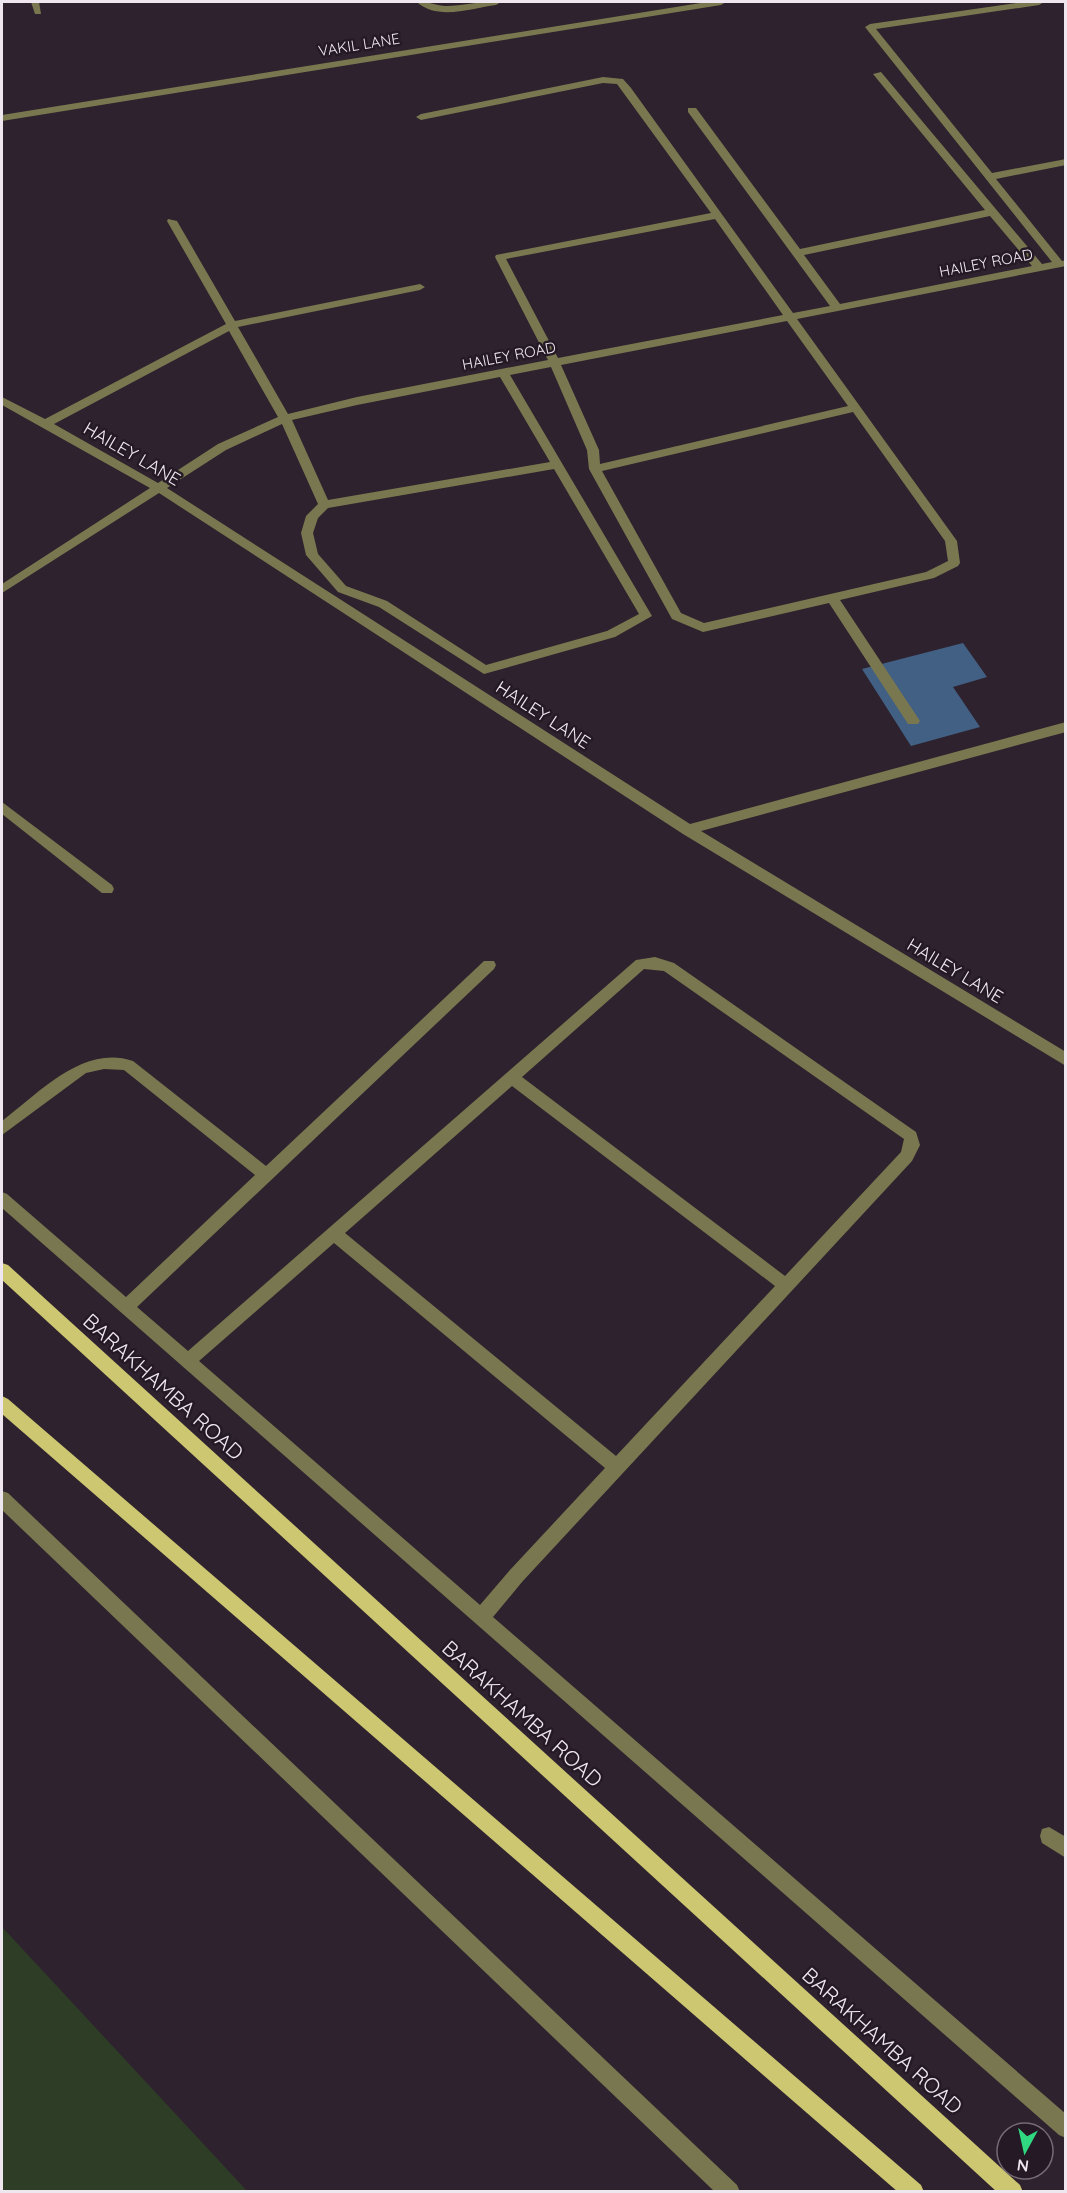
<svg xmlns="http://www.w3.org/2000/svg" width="1067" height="2193" viewBox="0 0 1067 2193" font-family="Quicksand,sans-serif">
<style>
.green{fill:#2e3e26}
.water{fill:#426083}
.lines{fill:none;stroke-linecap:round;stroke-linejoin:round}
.minor{fill:#79774f;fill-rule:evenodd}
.major{fill:#cdc772;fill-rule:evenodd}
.labels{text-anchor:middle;stroke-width:5;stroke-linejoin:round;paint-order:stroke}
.far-street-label{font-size:15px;fill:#efe7ef;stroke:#241924}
.street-label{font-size:18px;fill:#efe7ef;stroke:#241924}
.near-street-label{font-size:21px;fill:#efe7ef;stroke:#241924}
</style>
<rect width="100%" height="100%" fill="#2e222e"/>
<path class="green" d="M2,1927L247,2191H2Z"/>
<path class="water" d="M963,643L987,677L953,687L980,727L911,746L862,669Z"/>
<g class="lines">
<g class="minor">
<path d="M31,2H39L41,14H35Z"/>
<path d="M417,2C427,1 436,6 446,6C465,6 483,0 501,2L496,5C473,8 437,21 417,2Z"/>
<path d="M707,2H726L721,5L2,121V115Z"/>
<path d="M1023,2H1044L1039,5L876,29L992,173L1066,159V165L996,179L1062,261L1066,260V266L797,319L957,541L960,563L958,566L934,578L840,600L918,718L920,721L918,724H908L829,603L703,632L672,619L589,469L587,450L551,367L510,375L652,616L615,637L484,674L379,607L338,592L306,555L301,533L306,516L318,504L282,424L226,450L167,488L690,824L1066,722V732L701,831L1066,1052V1066L683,834L159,493L2,593V584L150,488L2,405V397L45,419L226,324L167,221L168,219L177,221L235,321L420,284L425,287L420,290L238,327L288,414L357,397L548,360L495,257L496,255L711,213L617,84L603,83L421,120L416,117L421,114L603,77L623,79L631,88L793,313L830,306L688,112V108H696L800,249L985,210L873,74L881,72L1042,264L1052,262L865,27L870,24ZM990,216L1032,266L840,304L804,255ZM715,219L783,315L558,358L506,259ZM787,321L848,406L600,464L599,450L561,365ZM229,331L278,417L218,444L158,483L54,424ZM500,377L550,462L328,500L292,420L357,405ZM853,412L945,541L948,561L926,572L704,623L681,613L602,471ZM554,469L639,614L607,631L486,665L387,601L346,586L318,554L313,533L318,518L328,508Z"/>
<path d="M2,802L112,885L114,889L112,893H102L2,814Z"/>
<path d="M655,957L674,963L916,1132L920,1145L912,1161L522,1582L493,1617L1066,2114V2138L1059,2135L2,1208V1192L7,1194L126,1297L255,1175L124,1070L104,1069L86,1073L2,1135V1121C39,1093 83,1044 133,1061L266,1166L484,961H494L496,965L494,969L137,1307L188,1351L636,960ZM644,969L664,971L904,1139L901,1152L785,1276L522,1077ZM512,1086L775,1286L616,1456L345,1233ZM334,1243L605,1468L510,1570L480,1605L199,1361Z"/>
<path d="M2,1491L8,1493L737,2185L740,2192H715L2,1510Z"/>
<path d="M1049,1827L1066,1837V1858L1042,1843L1040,1836L1042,1829Z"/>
</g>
<g class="major">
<path d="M2,1263L8,1265L1020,2185L1023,2192H997L2,1280Z"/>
<path d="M2,1396L8,1399L921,2185L924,2192H898L2,1414Z"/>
</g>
</g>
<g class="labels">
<g class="far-street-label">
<text transform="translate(359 45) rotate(-9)" y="5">VAKIL LANE</text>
<text transform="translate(986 263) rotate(-11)" y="5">HAILEY ROAD</text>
<text transform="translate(509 356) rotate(-11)" y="5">HAILEY ROAD</text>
</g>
<g class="street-label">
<text transform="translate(132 454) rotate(30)" y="6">HAILEY LANE</text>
<text transform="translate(543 715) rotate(33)" y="6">HAILEY LANE</text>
<text transform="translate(955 971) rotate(31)" y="6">HAILEY LANE</text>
</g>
<g class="near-street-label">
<text transform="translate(163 1387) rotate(42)" y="7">BARAKHAMBA ROAD</text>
<text transform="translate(522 1714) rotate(42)" y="7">BARAKHAMBA ROAD</text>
<text transform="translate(882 2041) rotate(42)" y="7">BARAKHAMBA ROAD</text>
</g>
</g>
<rect width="1067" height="2193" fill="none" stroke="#efe7ef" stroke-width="6"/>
<g transform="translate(1025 2151) rotate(188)"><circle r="28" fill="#241924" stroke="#756b75" stroke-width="1.5"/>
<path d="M0-4.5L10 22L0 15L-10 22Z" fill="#31d882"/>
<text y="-9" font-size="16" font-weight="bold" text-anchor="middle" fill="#efe7ef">N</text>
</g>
</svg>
